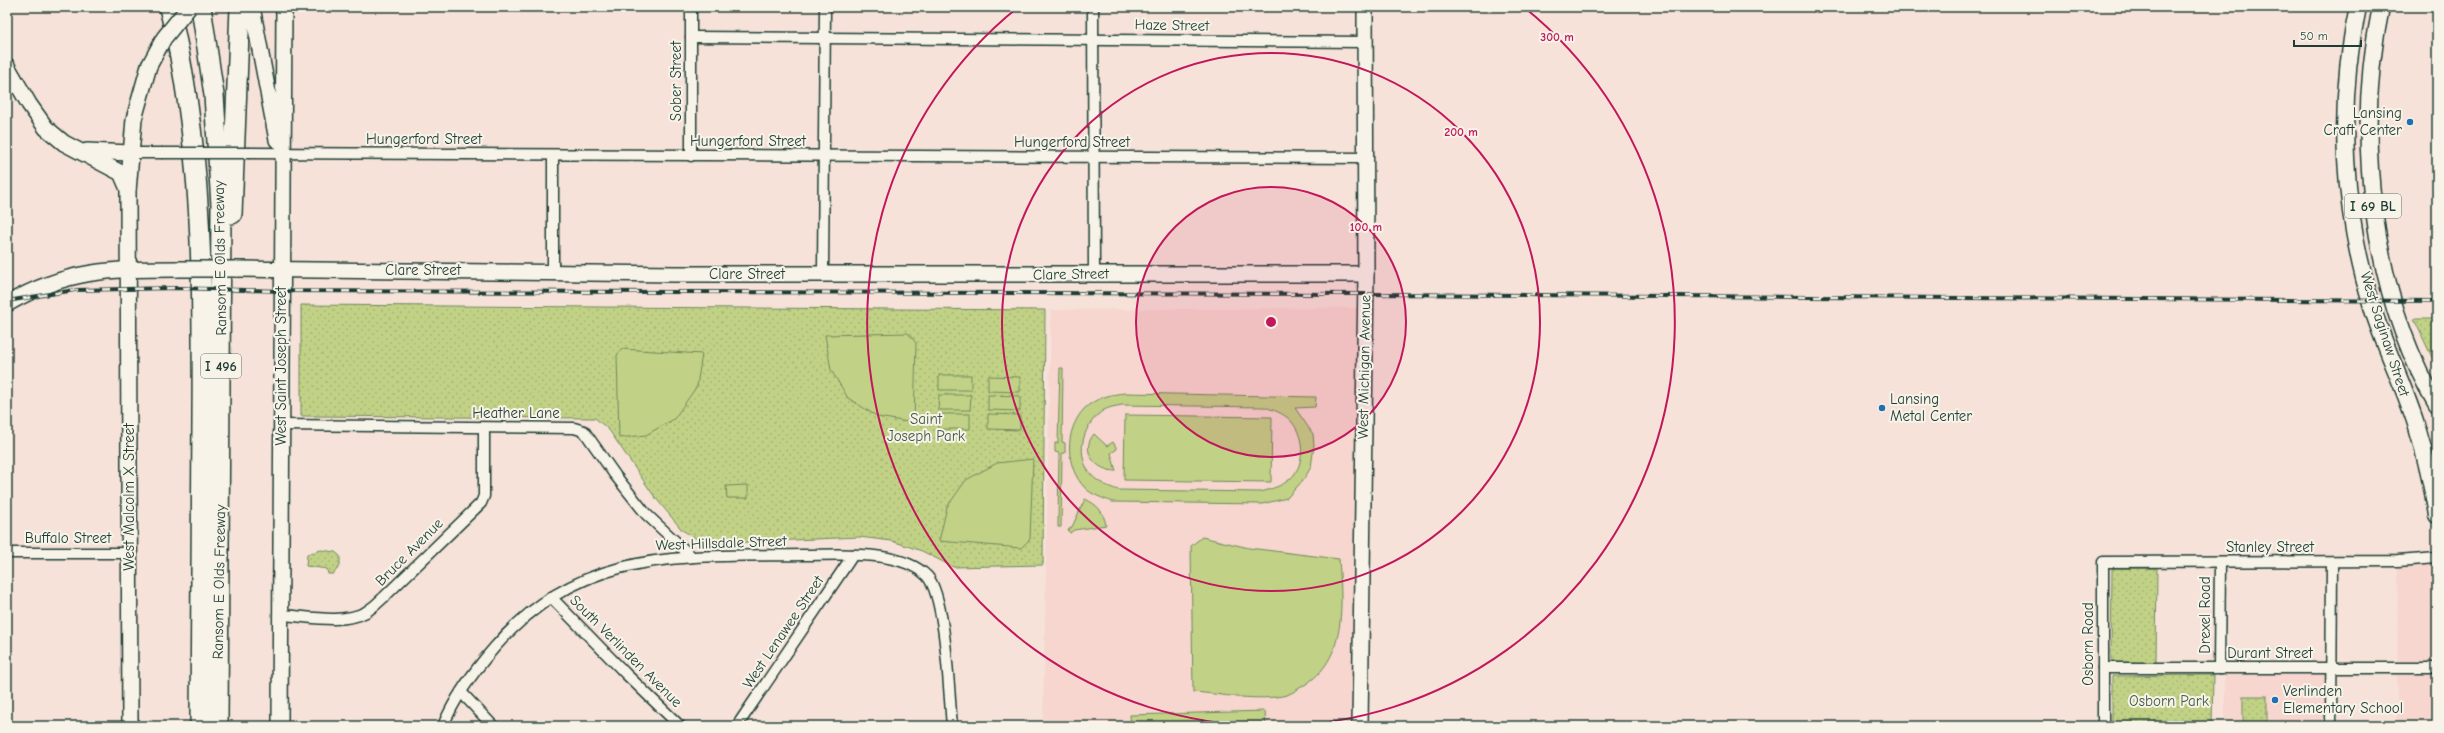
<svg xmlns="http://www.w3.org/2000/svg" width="2444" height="733" viewBox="0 0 2444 733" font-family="'Comic Neue',sans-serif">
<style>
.built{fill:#f6d6ce}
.park{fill:url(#park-dots);stroke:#70885d}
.pitch{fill:#c1d286;stroke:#70885d;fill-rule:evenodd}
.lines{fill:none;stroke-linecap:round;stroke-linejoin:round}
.street-casing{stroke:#1f3d34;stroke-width:13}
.secondary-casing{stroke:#1f3d34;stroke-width:18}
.primary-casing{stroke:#1f3d34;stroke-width:19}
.highway-casing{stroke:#1f3d34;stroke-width:22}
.street{stroke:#f7f3e8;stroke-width:10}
.secondary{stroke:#f7f3e8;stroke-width:15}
.primary{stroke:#f7f3e8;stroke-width:16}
.highway{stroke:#f7f3e8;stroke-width:19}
.rail-casing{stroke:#1f3d34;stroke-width:4}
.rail{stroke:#f7f3e8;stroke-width:2.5;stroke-dasharray:8;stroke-linecap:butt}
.street-bridge-casing{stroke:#1f3d34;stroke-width:13;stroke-linecap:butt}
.secondary-bridge-casing{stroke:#1f3d34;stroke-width:18;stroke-linecap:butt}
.street-bridge{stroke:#f7f3e8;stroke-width:10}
.secondary-bridge{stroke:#f7f3e8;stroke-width:15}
.ring{fill:none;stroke:#c2185b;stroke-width:2}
.poi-dot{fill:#1f6fb2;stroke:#f7f3e8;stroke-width:1.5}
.labels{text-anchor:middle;stroke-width:4;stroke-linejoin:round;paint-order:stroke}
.shield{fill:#f7f3e8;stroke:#60746a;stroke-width:1}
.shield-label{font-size:14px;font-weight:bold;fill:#1f3d34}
.street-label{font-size:15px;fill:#1f3d34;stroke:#f7f3e8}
.poi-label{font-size:15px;fill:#1f3d34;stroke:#f7f3e8;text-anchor:start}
.park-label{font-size:15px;fill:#3f5b44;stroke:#f7f3e8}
.centre{fill:#c2185b;stroke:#f7f3e8;stroke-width:2}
.ring-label{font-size:12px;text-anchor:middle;font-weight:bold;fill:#c2185b;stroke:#f7f3e8;stroke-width:4;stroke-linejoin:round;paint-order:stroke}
</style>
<defs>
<pattern id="park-dots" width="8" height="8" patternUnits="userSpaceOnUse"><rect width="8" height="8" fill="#c1d286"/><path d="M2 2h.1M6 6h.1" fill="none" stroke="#a5b574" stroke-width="1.8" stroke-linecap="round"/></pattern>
</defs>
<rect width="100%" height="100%" fill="#f6e2d9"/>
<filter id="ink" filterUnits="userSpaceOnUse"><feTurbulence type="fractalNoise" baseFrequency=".025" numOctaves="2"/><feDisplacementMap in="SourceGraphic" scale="8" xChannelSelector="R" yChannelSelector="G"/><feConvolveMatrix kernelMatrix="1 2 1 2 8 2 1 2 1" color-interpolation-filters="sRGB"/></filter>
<g filter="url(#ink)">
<g class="built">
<path d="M1360,308L1354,726H1043L1051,310Z"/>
<path d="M2437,558V726H2397L2398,561Z"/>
<path d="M2325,673V726H2225V674Z"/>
</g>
<g class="park">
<path d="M301,305L1045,310L1043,565L953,567L922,551L892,541L859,537L706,544L682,530L654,496L609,430L595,418L301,416Z"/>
<path d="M2414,319H2437V368Z"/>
<path d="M321,550L335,552L340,556V566L333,574H328L327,569L306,566L307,554Z"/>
<path d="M2112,568H2157L2156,664H2111Z"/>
<path d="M2213,675L2212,726H2112V676Z"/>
<rect x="2243" y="696" width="24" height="26"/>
</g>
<g class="pitch">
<path d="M908,333L916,343L914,423L878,417L848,398L831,370L825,335Z"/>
<path d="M622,349L702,354L697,386L674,419L646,435L619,438L617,355Z"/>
<path d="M1060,368H1063L1062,442L1065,443V453H1062L1061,527H1058L1059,453L1055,452V443H1058Z"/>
<rect x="939" y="375" width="32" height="15"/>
<path d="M988,376L1020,377V392L988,391Z"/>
<path d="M1126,393L1316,397L1315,407L1295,408L1313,434L1314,446L1311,467L1304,479L1287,498L1262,504L1112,502C1103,498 1092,495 1085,488C1065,467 1064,431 1084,409C1095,398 1111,394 1126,393ZM1122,405L1264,407C1274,410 1282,413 1289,419C1305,434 1306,465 1290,479C1282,486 1271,489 1261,492L1118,490C1107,486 1096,482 1089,472C1075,451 1084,423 1104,410C1109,407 1117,406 1122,405Z"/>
<path d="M939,395H971L970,410H938Z"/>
<path d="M988,395L1020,396V411L988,410Z"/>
<rect x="938" y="414" width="32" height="15"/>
<path d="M988,414L1020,415V430L988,429Z"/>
<path d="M1125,415L1272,417L1271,482L1124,480Z"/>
<path d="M1094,434L1107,446L1113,442L1117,449L1111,453L1116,471C1097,471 1079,452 1094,434Z"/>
<path d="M1033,459L1030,539L1021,548L939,541L947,507L966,480L997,463Z"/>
<path d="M748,485V498H727L726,486Z"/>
<path d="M1085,499C1098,505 1103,511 1106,525L1074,530L1070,533L1068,530L1072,527Z"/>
<path d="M1202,537L1249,548L1339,559C1342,604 1348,659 1303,686C1298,689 1292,693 1287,695C1258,702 1222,694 1193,692L1191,546Z"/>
<path d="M1265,711L1266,726H1131L1130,715Z"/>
</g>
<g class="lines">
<defs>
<g id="street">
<path d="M1093,7L1094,273"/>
<path d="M691,37L1365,42"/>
<path d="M130,153H161"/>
<path d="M250,153L1365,158"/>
<path d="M553,155V271"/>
<path d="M691,156V7"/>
<path d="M823,273L825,7"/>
<path d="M281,425L574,428L584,431L615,475L646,514L692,557"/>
<path d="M7,553H130"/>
<path d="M551,597L626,674L680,726"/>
<path d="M280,615C306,616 342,625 366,612C372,608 378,603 383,598L481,503L484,496V429"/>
<path d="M2103,668H2437"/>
<path d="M2219,668L2220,562"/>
<path d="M461,692L493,726"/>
<path d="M443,726C455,697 474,671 494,648C581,547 681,557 803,555C839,555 900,549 927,576C946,596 949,695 952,726"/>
<path d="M737,726L853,555"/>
<path d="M2103,726V562L2398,561L2437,558"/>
<path d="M2331,726L2332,562"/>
</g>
<g id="secondary">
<path d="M252,7L277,140"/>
<path d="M7,66L29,104L46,128L64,143L121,173L128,189"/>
<path d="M87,151L130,153"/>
<path d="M235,269L676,274H1366"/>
<path d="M7,304C67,269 111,269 178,269"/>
<path d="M130,726L128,191L134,119L149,66"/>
<path d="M280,726L284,7"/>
<path d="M1360,726L1366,274L1365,7"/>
</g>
<g id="primary">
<path d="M2358,7C2336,106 2343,216 2374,313C2386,350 2404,386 2416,424C2425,454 2432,484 2437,515"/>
<path d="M2381,7C2354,134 2371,292 2437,405"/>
</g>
<g id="highway">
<path d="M169,7C203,142 203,283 202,421C201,523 201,624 200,726"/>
<path d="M201,7L214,95L221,205L218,726"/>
<path d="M232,214L240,7"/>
</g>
</defs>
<use href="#street" class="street-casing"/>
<use href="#secondary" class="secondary-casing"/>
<use href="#primary" class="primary-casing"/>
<use href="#highway" class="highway-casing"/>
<use href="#street" class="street"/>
<use href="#secondary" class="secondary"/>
<use href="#primary" class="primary"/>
<use href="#highway" class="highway"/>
<defs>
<path id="rail" d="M7,301L75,290L177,288L282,291L1366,294L2437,301"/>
</defs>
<use href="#rail" class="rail-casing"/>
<use href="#rail" class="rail"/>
<defs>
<path id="street-bridge" d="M161,153H250"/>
<g id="secondary-bridge">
<path d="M149,66L164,38L189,7"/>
<path d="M178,269H235"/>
</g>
</defs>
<use href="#street-bridge" class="street-bridge-casing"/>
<use href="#secondary-bridge" class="secondary-bridge-casing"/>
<use href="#street-bridge" class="street-bridge"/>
<use href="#secondary-bridge" class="secondary-bridge"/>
</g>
</g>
<circle cx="1271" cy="322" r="135" fill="#c2185b" fill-opacity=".12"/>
<g class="ring">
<circle cx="1271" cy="322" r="135"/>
<circle cx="1271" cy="322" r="269"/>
<path d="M1267 726A404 404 0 0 1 1017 8M1525 8A404 404 0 0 1 1275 726"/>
</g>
<g class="poi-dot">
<circle cx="2410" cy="122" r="4"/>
<circle cx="1882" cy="408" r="4"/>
<circle cx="2275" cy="700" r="4"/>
</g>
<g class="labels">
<g class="shield">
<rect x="2345" y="194" width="56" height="24" rx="3"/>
<rect x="201" y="354" width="40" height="24" rx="3"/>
</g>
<g class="shield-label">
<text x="2373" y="211">I 69 BL</text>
<text x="221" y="371">I 496</text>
</g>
<g class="street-label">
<text transform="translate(1172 25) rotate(1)" y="5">Haze Street</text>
<text transform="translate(676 81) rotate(-90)" y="5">Sober Street</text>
<text x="424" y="144">Hungerford Street</text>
<text x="748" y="146">Hungerford Street</text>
<text x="1072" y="147">Hungerford Street</text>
<text transform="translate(220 258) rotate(-91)" y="5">Ransom E Olds Freeway</text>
<text x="423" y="275">Clare Street</text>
<text x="747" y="279">Clare Street</text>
<text transform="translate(1071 274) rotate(-1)" y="5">Clare Street</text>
<text transform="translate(2385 334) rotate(72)" y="5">West Saginaw Street</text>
<text transform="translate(281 366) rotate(-90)" y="5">West Saint Joseph Street</text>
<text transform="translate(1364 367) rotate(-89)" y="5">West Michigan Avenue</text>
<text x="516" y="418">Heather Lane</text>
<text transform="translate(129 497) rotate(-90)" y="5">West Malcolm X Street</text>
<text x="68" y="543">Buffalo Street</text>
<text transform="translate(721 543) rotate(-2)" y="5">West Hillsdale Street</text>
<text x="2270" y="552">Stanley Street</text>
<text transform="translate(409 552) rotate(-45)" y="5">Bruce Avenue</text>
<text transform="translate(219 582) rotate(-89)" y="5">Ransom E Olds Freeway</text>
<text transform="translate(2205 615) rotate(-90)" y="5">Drexel Road</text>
<text transform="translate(783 632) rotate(-56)" y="5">West Lenawee Street</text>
<text transform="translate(2088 644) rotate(-90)" y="5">Osborn Road</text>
<text transform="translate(626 651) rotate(45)" y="5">South Verlinden Avenue</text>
<text x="2270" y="658">Durant Street</text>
</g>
<g class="poi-label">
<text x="2402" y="118" text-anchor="end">Lansing<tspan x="2402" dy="17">Craft Center</tspan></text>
<text x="1890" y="404">Lansing<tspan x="1890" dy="17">Metal Center</tspan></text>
<text x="2283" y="696">Verlinden<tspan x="2283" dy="17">Elementary School</tspan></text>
</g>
<g class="park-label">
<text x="926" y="424">Saint<tspan x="926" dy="17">Joseph Park</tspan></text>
<text x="2169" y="706">Osborn Park</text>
</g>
</g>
<circle cx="1271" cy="322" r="6" class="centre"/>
<g class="ring-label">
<text x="1557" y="41">300 m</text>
<text x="1461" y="136">200 m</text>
<text x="1366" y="231">100 m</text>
</g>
<rect width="2444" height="733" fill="none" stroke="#f7f3e8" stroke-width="24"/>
<rect x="12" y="12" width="2420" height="709" fill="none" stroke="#1f3d34" stroke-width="1.5" filter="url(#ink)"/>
<path d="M2294 40v6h67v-6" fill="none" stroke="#1f3d34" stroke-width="2"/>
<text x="2300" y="40" font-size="12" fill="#1f3d34" stroke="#f7f3e8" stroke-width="3" paint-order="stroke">50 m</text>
</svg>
